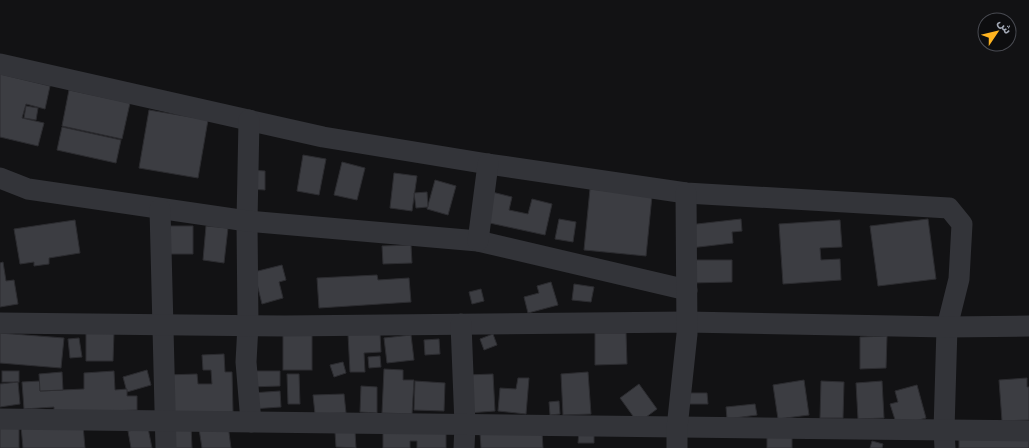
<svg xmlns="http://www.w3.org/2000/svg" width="1029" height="448" viewBox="0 0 1029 448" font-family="'Nunito Sans','Noto Sans Arabic',sans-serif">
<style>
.building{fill:#3c3d42;stroke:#2c2c30}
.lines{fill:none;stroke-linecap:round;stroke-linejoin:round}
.minor{stroke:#333439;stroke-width:21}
</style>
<rect width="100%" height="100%" fill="#121214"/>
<g class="building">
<path d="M0,74L50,86L45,109L26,104L22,118L44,123L38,146L0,137Z"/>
<path d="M69,90L130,103L122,139L62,126Z"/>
<path d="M26,106L38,108L36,120L24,118Z"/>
<path d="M149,110L208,120L198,178L139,168Z"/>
<path d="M62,127L121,140L116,163L57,150Z"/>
<path d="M303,155L326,159L319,195L297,191Z"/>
<path d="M342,162L365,168L357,200L334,195Z"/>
<path d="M250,170L265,171V190L249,189Z"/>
<path d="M394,173L417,176L412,211L390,208Z"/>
<path d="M435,180L456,186L448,215L427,209Z"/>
<path d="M590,189L652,196L646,256L584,250Z"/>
<path d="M427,192L428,207L416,208L414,193Z"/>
<path d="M492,192L512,197L509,210L528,214L532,199L552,204L545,235L485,222Z"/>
<path d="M559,219L576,222L573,242L555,239Z"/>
<path d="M741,219L742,231L732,232L733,243L690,248L688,225Z"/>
<path d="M928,219L936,279L878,286L870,226Z"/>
<path d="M75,220L80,253L49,258V264L34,266V262L20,264L14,229Z"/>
<path d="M840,220L842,247L820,248L821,260L840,259L841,280L783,284L779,224Z"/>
<path d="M163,226H193V254H164Z"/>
<path d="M206,226L228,228L224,263L203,260Z"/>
<path d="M411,245L412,263L383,264L382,246Z"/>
<path d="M689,260H732V282L690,283Z"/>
<path d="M3,262L6,281L14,280L18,304L0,307V263Z"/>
<path d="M282,265L286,280L279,282L283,298L262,304L254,272Z"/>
<path d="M377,275L378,280L409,278L411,302L319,308L317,278Z"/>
<path d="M551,282L558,305L528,313L524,297L539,293L537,286Z"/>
<path d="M574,284L594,287L591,302L572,300Z"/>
<path d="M481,289L484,301L472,304L469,292Z"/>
<path d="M86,332H114L113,361H86Z"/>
<path d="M0,333L64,338L61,368L0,363Z"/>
<path d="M380,333L381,352L364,353L365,372H350L348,334Z"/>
<path d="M595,333H626L627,364L595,365Z"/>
<path d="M493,334L497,345L484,350L480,339Z"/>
<rect x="283" y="335" width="29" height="35"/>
<path d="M411,335L414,360L387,363L384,338Z"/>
<path d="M887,336L886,368L860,369V337Z"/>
<path d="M79,338L82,357L70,358L68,339Z"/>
<path d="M439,339L440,354L425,355L424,340Z"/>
<path d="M224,354L225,372H232L233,412L166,414L165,375L197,374L198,384H212L211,370H203L202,355Z"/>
<path d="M380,356L381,367L369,368L368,357Z"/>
<path d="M343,362L346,373L334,377L330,365Z"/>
<path d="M384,369L403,370V380H414L412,414L382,413Z"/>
<path d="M147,370L151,385L127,392L123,377Z"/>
<rect x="2" y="371" width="17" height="11"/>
<path d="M114,371L115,390L127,389V396H137V410L54,413V407L24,409L22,382L40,381V391L84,389V373Z"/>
<path d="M249,371H280V386L250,387Z"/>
<path d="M62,372L63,390L40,391L39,374Z"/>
<path d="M588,372L591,414L563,415L561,374Z"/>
<path d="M287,374H299L300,404H288Z"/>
<path d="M493,374L495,411L468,413L466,375Z"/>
<path d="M518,378H529L526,414L498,411L500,388L516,389Z"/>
<path d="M1027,378V387H1029V420L1002,421L999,380Z"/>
<path d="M804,380L809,415L778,419L773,385Z"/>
<path d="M415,381L445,383L444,411L414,410Z"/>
<path d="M821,381L844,382L843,418H820Z"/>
<path d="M882,381L884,418L858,419L856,383Z"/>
<path d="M18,382L20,404L0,407V384Z"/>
<path d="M639,384L657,409L638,423L620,398Z"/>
<path d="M917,385L926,418L897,426L890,404L898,402L895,391Z"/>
<path d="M361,386L377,387V413L360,412Z"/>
<path d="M280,391L281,407L252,409L251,393Z"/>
<path d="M687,393H707L708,404H688Z"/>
<path d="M344,394L346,413L315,414L313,395Z"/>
<path d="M559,401L560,414L550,415L549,402Z"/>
<path d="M755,404L757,415L727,419L726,407Z"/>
<path d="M83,425L85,448H23L21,426Z"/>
<path d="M191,425L192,448H168L166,426Z"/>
<path d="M228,425L231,448H202L199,429Z"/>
<rect x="0" y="427" width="19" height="21"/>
<path d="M148,428L152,448H131L128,431Z"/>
<path d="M383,430H446V448H417V441H410V448H383Z"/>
<path d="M579,430H594V443H578Z"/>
<path d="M355,431L356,448L336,447L335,432Z"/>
<path d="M542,431L543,448H481L480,433Z"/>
<rect x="767" y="434" width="25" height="14"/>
<rect x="959" y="437" width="70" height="11"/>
<path d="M872,441L883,444L882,448H870Z"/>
</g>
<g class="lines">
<g class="minor">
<path d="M0,64L323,137L488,164L686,193L949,208L962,224L959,279L947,327L944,430L945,448"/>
<path d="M249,120L247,221L248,325L246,362L251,422"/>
<path d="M0,178L28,189L247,221L478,241L687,290"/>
<path d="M160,209L166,448"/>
<path d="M478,241L488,164"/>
<path d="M0,323L285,326L687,322L947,327L1029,326"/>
<path d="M461,324L465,425L464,448"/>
<path d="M0,419L1029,431"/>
<path d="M677,448V428L687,334L686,193"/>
</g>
</g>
<g transform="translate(997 32) rotate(55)"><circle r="19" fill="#0d0d0f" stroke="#494b52"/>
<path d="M0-3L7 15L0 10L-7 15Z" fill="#ffb420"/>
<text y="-6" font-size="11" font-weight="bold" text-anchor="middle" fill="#a3a9b6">ش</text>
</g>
</svg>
